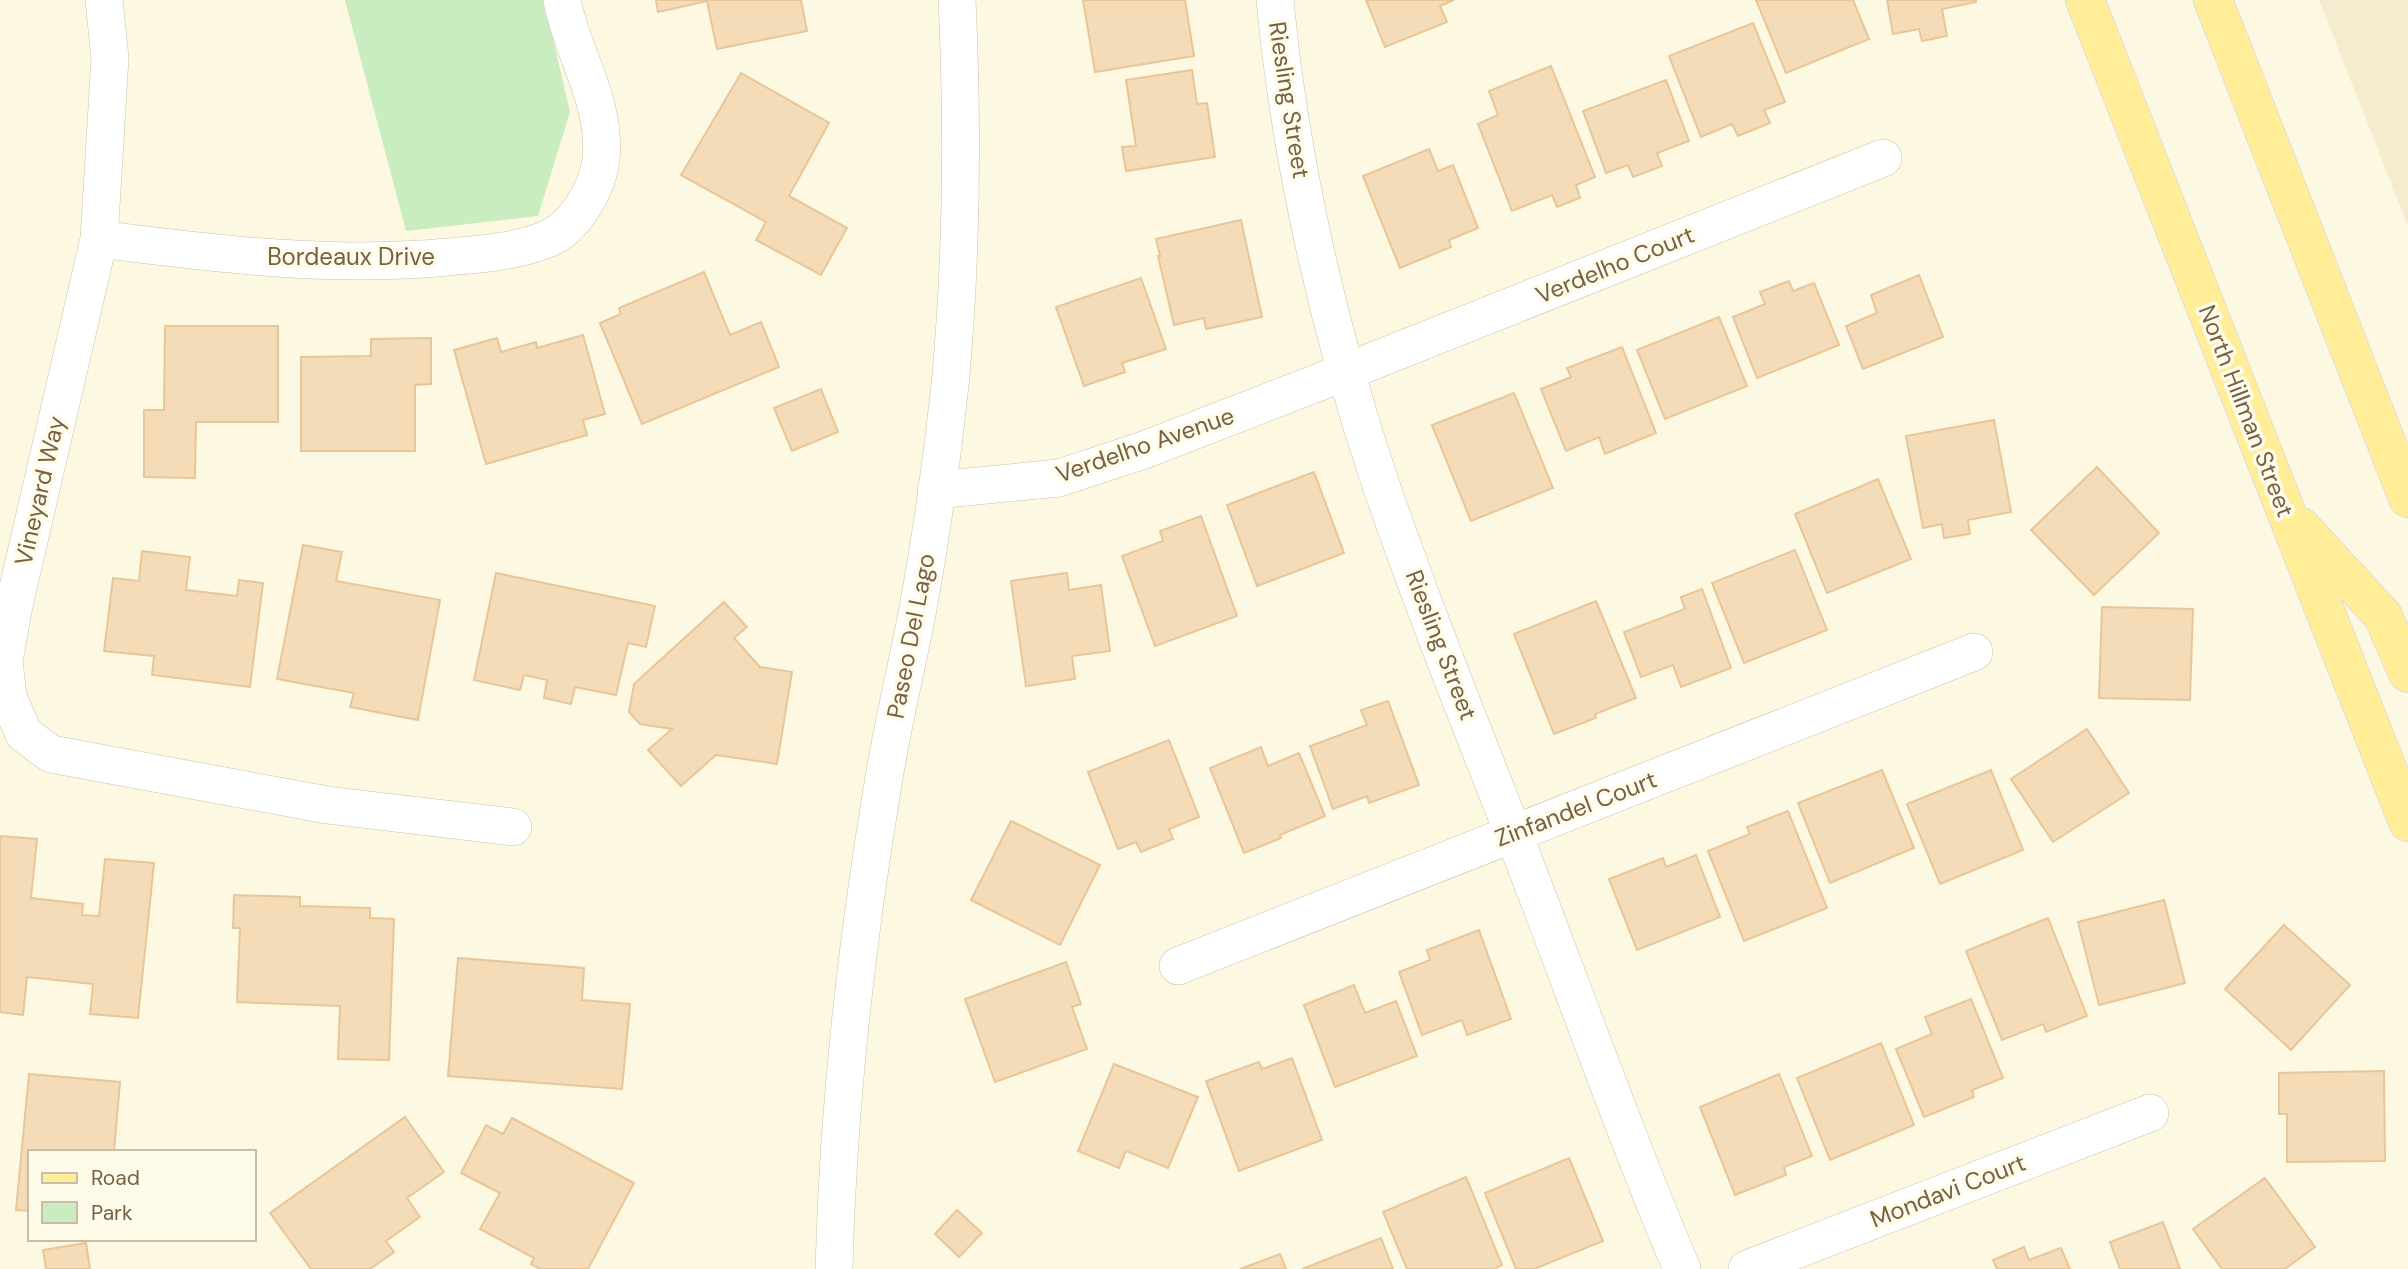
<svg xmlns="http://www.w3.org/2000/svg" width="2408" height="1269" viewBox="0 0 2408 1269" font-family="'DM Sans',sans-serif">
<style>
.residential{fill:#f5ecd0}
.green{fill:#c9ecc0}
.building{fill:#f4dcb8;stroke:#e8c698;stroke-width:2}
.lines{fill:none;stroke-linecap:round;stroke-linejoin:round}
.minor-casing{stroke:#cfc1a8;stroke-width:38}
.major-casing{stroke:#e1dcd7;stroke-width:40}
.minor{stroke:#fff;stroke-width:37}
.major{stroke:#ffed97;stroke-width:38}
.labels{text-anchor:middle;stroke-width:7;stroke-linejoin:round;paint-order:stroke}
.street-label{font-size:24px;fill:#766147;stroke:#fffbe9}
</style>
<rect width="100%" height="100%" fill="#fdf8e2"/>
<path class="residential" d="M2319,0H2408V226Z"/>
<path class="green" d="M345,0H544L570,112L538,216L406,231Z"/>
<g class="building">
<path d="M656,0H801L807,31L717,49L707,1L658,12Z"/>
<path d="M1083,0H1185L1194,56L1095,72Z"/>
<path d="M1366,0H1454L1440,6L1447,22L1385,47Z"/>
<path d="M1756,0H1853L1869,39L1786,73Z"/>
<path d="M1887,0H1976V2L1942,9L1947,36L1922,41L1919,29L1893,34Z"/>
<path d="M1753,23L1785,102L1764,110L1770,123L1738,136L1732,124L1701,137L1669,56Z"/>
<path d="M1551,66L1595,177L1576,185L1580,198L1557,207L1552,195L1512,211L1478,124L1498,115L1489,91Z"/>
<path d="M1192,70L1197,104L1207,103L1215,157L1126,171L1122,147L1136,146L1126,80Z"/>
<path d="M741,73L829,123L789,196L847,228L821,275L756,240L766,222L681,175Z"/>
<path d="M1666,80L1689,141L1657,153L1662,166L1633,177L1628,165L1606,173L1583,111Z"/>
<path d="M1429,149L1438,171L1453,165L1478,228L1449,240L1451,247L1400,268L1363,176Z"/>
<path d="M1241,220L1262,317L1206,329L1204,318L1174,325L1158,256H1160L1156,239Z"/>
<path d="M704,272L730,335L761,322L779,367L642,424L600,323L621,314L619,308Z"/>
<path d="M1919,275L1943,337L1863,369L1846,326L1877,313L1871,295Z"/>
<path d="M1141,278L1166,349L1122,363L1125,372L1084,386L1056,307Z"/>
<path d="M1789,281L1793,291L1814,283L1839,345L1757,378L1733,317L1765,304L1760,292Z"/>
<path d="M1719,317L1747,386L1665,419L1637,350Z"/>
<path d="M165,326H278V422H196L195,478L144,477V410H164Z"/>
<path d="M583,335L605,414L583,420L587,435L486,464L454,350L497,338L501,352L536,342L537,348Z"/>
<path d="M431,338V384L415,385V451H301V357L371,356V339Z"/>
<path d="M1622,347L1656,433L1605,454L1599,437L1566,451L1541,389L1571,377L1567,368Z"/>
<path d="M821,389L838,432L792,451L774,408Z"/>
<path d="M1514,393L1553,488L1471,521L1432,425Z"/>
<path d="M1994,420L2011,512L1968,520L1970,534L1944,538L1942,524L1923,528L1906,436Z"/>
<path d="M2097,467L2159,533L2094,595L2031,530Z"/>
<path d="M1314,472L1344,553L1257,586L1227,505Z"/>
<path d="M1878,479L1911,559L1827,593L1795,514Z"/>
<path d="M1201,516L1237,616L1155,646L1122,556L1163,541L1160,531Z"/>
<path d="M303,545L342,552L336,581L440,600L418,720L350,707L354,693L277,679Z"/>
<path d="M1795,550L1827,630L1744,663L1712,583Z"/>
<path d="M142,551L190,557L186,590L237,596L239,580L263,583L250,687L152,675L154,656L104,651L113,578L139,581Z"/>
<path d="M496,573L655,606L646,647L628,643L616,695L575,687L571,704L544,698L547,680L524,675L520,690L474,680Z"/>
<path d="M1067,573L1069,590L1101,585L1110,651L1072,656L1075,679L1026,686L1011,581Z"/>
<path d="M1702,589L1731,668L1681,687L1673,665L1641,677L1624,632L1685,609L1681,597Z"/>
<path d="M1596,601L1636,698L1595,714L1596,718L1554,734L1514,634Z"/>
<path d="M724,602L747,627L734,638L760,667L792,672L777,764L716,755L681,786L648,750L672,729L640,724L629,712L634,684Z"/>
<path d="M2102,607L2193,609L2190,700L2099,698Z"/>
<path d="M1388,701L1419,785L1369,803L1367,796L1333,809L1310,746L1367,725L1361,710Z"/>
<path d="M2087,729L2129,793L2053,842L2011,779Z"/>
<path d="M1169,740L1199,817L1169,829L1173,839L1141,852L1136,842L1118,849L1088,772Z"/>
<path d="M1261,747L1268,766L1299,753L1325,816L1280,835L1281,838L1244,853L1210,768Z"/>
<path d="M1882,770L1914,848L1830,883L1798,803Z"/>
<path d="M1991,770L2023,850L1940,884L1907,804Z"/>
<path d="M1788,811L1827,908L1744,941L1708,851L1750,834L1747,827Z"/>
<path d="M1011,821L1100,865L1060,945L971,900Z"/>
<path d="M0,836L37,839L31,898L83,904L82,915L99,916L105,859L154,863L138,1018L90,1014L93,984L27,977L23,1015L0,1012Z"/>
<path d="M1696,855L1720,917L1637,950L1609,879L1663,858L1666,867Z"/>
<path d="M234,895L300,897V906L370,908V918L394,919L389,1060L338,1059L340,1006L237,1002L240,928H233Z"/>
<path d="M2164,900L2185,983L2099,1005L2078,922Z"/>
<path d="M2048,918L2087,1016L2046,1032L2043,1024L2002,1040L1966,951Z"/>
<path d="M2284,925L2350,985L2291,1050L2225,989Z"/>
<path d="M1479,930L1511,1019L1467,1035L1462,1020L1422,1035L1399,972L1430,960L1427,950Z"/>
<path d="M458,958L584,968L582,1000L630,1004L622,1089L448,1076Z"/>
<path d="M1066,962L1081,1004L1072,1007L1087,1049L995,1082L965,999Z"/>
<path d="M1354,985L1365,1013L1396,1001L1417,1056L1335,1087L1304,1005Z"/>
<path d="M1971,999L2003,1078L1972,1090L1974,1097L1924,1117L1896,1049L1932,1034L1925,1017Z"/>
<path d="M1881,1043L1914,1125L1830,1160L1797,1078Z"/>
<path d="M1292,1058L1322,1140L1239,1171L1206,1081L1259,1062L1262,1069Z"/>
<path d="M1114,1064L1198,1097L1168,1168L1126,1151L1119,1168L1078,1151Z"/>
<path d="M2384,1071L2385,1161L2287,1162V1114H2279V1073Z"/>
<path d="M29,1074L120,1082L114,1152H30V1211L16,1210Z"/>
<path d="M1779,1074L1812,1156L1784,1167L1786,1175L1735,1195L1700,1107Z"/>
<path d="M405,1117L444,1172L407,1198L420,1217L386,1241L394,1252L370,1269H311L270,1213Z"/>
<path d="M512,1118L634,1183L588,1269H540L531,1264L534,1258L480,1229L500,1193L461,1173L486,1125L503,1134Z"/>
<path d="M1569,1158L1603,1241L1534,1269H1516L1485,1193Z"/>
<path d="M1466,1177L1502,1265L1494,1269H1407L1383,1212Z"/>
<path d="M2265,1178L2315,1247L2285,1269H2222L2193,1229Z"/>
<path d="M957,1210L982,1233L959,1257L935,1234Z"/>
<path d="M2163,1222L2180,1269H2120L2110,1242Z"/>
<path d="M1381,1238L1393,1269H1302Z"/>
<path d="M86,1243L90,1269H46L43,1250Z"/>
<path d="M2024,1247L2029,1260L2061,1248L2070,1269H1997L1993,1260Z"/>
<path d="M1280,1254L1286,1269H1240Z"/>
</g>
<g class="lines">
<defs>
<g id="minor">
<path d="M104,0L110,58L99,239L14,605L4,661L8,697L24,734L51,754L327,805L513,827"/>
<path d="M1275,0C1290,160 1329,332 1381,485C1421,601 1467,716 1512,830C1569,976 1621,1125 1682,1269"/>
<path d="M99,239C215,254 331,268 448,257C481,254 516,252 547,239C575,228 598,188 601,159C607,103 572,53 562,0"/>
<path d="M936,490L1059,478L1144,450L1348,371L1883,158"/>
<path d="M1178,966L1974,652"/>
<path d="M834,1269C838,1106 856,945 883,784C892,727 906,670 917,614C931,538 942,461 950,385C962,257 963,128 957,0"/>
<path d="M1747,1269L2150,1113"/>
</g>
<g id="major">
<path d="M2085,0L2408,822"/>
<path d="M2213,0L2408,498"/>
<path d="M2301,527L2383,616L2408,673"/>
</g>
</defs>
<use href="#minor" class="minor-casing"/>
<use href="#major" class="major-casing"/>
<use href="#minor" class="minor"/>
<use href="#major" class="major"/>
</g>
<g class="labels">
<g class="street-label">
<text transform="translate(1289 100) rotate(81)" y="8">Riesling Street</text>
<text x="351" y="265">Bordeaux Drive</text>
<text transform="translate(1615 265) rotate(-22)" y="8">Verdelho Court</text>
<text transform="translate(2246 411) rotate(69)" y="8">North Hillman Street</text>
<text transform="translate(1145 445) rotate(-19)" y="8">Verdelho Avenue</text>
<text transform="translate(40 491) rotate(-77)" y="8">Vineyard Way</text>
<text transform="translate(911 636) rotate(-79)" y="8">Paseo Del Lago</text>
<text transform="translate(1441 645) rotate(69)" y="8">Riesling Street</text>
<text transform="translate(1576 809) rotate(-21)" y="8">Zinfandel Court</text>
<text transform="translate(1948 1191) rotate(-21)" y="8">Mondavi Court</text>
</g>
</g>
<rect x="28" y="1150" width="228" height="91" fill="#fffbe9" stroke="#c8bda8" stroke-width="2"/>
<rect x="42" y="1173" width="35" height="10" fill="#ffed97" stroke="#c8bda8" stroke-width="2"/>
<text x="91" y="1185" font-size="21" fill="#766147">Road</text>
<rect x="42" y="1202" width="35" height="21" fill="#c9ecc0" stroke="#c8bda8" stroke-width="2"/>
<text x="91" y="1220" font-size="21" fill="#766147">Park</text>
</svg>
